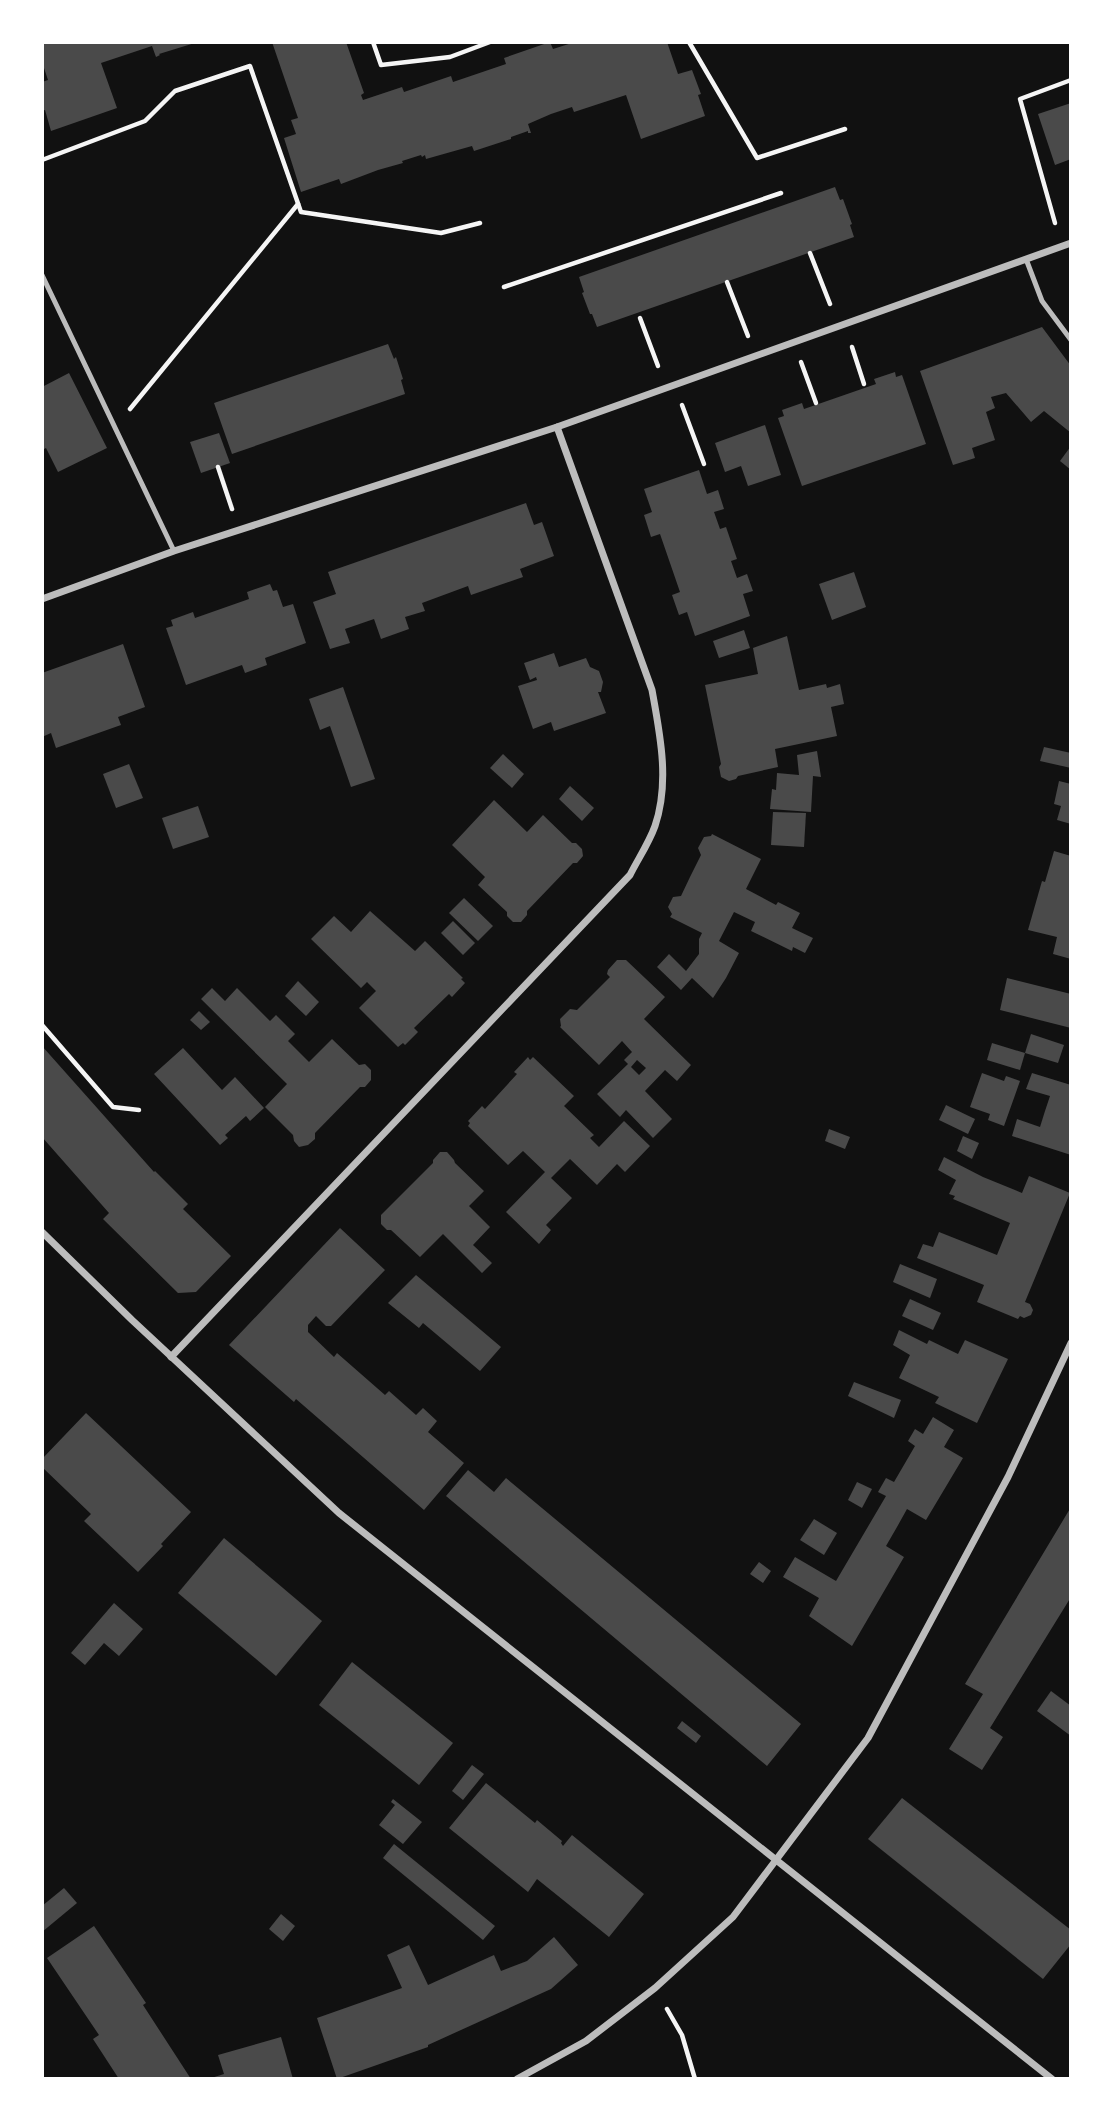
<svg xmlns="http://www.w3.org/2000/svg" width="1113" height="2121" viewBox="0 0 1113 2121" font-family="Commissioner,sans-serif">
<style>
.building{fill:#4a4a4a;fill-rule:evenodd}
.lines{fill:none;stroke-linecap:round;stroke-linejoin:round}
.path{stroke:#f5f5f5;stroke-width:4.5}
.service{stroke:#bcbcbc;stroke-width:5}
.minor{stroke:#bcbcbc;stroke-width:7}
</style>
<rect width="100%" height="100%" fill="#111"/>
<g class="building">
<path d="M42,42H198L159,54L160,55L156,57L152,46L101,63L117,108L51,131L45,110L42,111V82L48,80L42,62Z"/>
<path d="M272,42H346L364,93L361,95L363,100L402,87L404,92L451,76L453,82L506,64L504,58L550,42L553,49L575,42H667L678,74L692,70L701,94L698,95L705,116L641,139L626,95L574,112L572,107L551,114L528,124L531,133H528V131L511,137V139L474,151L472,146L426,159L425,155L422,157L421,155L402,161L403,163L378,170L341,184L339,179L301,192L284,138L296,134L291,120L298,118Z"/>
<path d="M1071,103V159L1055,165L1038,114Z"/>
<path d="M835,187L840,200L843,199L852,224L850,225L854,237L597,327L592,314H590L582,293L584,292L579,277Z"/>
<path d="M1042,327L1071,366V433L1044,411L1031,422L1006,393L991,397L995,408L986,412L995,440L972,448L975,458L953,465L920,371Z"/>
<path d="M388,344L394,359L396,357L403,379L401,380L405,394L232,454L214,403Z"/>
<path d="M895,372L896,377L902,375L926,444L802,486L778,418L784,416L782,410L802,403L804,409L876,384L874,379Z"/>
<path d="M69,373L107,448L58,472L46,448L42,450V387Z"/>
<path d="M765,425L781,475L748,486L741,466L725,472L715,443Z"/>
<path d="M219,433L230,463L201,473L190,442Z"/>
<path d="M1071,446V470L1060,461Z"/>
<path d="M699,470L707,494L718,490L724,509L714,512L720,529L726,527L737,559L731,561L737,578L747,574L753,591L743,594L750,616L695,636L687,612L679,615L672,595L680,592L660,534L651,537L644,515L652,512L644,489Z"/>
<path d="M526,503L534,525L542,522L554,556L520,569L523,577L494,587L471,595L468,586L422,603L425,611L405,617L409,629L381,639L374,619L345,629L350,643L330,649L313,602L336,594L328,572Z"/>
<path d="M854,572L866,607L832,620L819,584Z"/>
<path d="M270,584L273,591L277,590L283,607L293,604L306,643L265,658L267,665L245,673L242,665L186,685L166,628L173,626L171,620L193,612L195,618L249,599L247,592Z"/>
<path d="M744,630L750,648L719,658L713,641Z"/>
<path d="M787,636L799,690L826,684L827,688L840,684L844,704L831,707L837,736L775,749L778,767L738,776L736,779L729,781L721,777L719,767L721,764L705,685L758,674L753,648Z"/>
<path d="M123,644L145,707L118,717L121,725L56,748L51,733L42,737V673Z"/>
<path d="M554,653L559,667L586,658L590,667L599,671L603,682L601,692H598L606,713L554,731L551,722L533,729L518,686L537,680L536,677L530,680L524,663Z"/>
<path d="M343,687L375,779L351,787L330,726L320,730L309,699Z"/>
<path d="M1044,747L1071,753V768L1040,761Z"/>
<path d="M817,751L821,777L813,776L811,812L770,809L772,789L776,790L777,773L799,775L797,755Z"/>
<path d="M503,754L524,774L512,788L490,768Z"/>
<path d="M129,764L143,798L116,808L103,774Z"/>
<path d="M1059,781L1071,784V824L1057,820L1061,806L1054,804Z"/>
<path d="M570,786L594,808L582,821L559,799Z"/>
<path d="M494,800L527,832L543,815L572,843H576L582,849L583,856L577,863H573L527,911V915L521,922H513L507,916V912L478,885L485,877L452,845Z"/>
<path d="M198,806L209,837L173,849L162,818Z"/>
<path d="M773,812L806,813L804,847L771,845Z"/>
<path d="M712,834L761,859L746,889L776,905L778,902L800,913L792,928L813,938L805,953L793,947L792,951L751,931L755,922L734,912L719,941L739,953L726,978L713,998L692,978L681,990L657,967L669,954L686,971L699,954V939L702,933L670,917L672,914L668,907L673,897L681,896L690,877L701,855L698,848L704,837L711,836Z"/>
<path d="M1054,851L1071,856V959L1053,954L1057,937L1028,930L1042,881L1045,882Z"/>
<path d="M464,898L493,926L478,941L449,913Z"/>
<path d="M370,911L415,951L425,941L463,978L461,979L465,983L452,997L449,994L414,1028L418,1032L405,1045L403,1043L398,1047L359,1008L376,991L367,982L361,988L311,939L334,916L351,932Z"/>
<path d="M453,921L475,943L463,955L441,933Z"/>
<path d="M617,960H626L665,997L644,1019L691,1065L677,1081L665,1070L645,1091L672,1119L653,1138L626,1110L620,1117L597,1094L628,1064L624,1060L632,1052L622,1041L599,1065L560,1027L561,1026L560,1019L570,1009L577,1010L610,977L607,974L608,970ZM637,1060L646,1068L639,1075L631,1067Z"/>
<path d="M1007,978L1071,994V1028L1000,1010Z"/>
<path d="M298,981L319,1002L306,1016L285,996Z"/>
<path d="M212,988L225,1001L237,988L270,1021L276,1015L295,1034L288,1041L309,1062L332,1039L359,1065L365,1064L371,1070V1080L365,1087H360L315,1133V1139L308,1145L299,1147L294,1141L293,1135L265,1107L287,1084L201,999Z"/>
<path d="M199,1011L210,1022L201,1030L190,1020Z"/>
<path d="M1031,1034L1064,1045L1058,1063L1025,1053Z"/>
<path d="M992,1043L1025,1053L1020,1070L987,1060Z"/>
<path d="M42,1046L154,1172L155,1171L188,1204L183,1209L231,1256L196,1292L178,1293L103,1219L109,1213L42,1137Z"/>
<path d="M183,1048L222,1090L235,1077L264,1108L250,1121L246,1116L225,1135L228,1138L220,1145L154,1074Z"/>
<path d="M528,1057L530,1060L533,1057L574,1096L564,1106L594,1135L590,1138L599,1147L624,1121L650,1146L625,1172L617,1164L597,1185L570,1159L551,1178L572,1198L546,1225L551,1230L539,1244L506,1212L545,1172L523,1151L508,1165L468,1126L470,1123L468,1121L482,1106L485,1109L517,1074L514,1072Z"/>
<path d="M982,1073L1004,1081L1006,1076L1020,1081L1004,1126L988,1120L990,1114L970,1107Z"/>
<path d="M1032,1073L1071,1085V1155L1012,1136L1017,1119L1040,1127L1045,1111L1050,1096L1026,1089Z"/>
<path d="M946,1105L975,1119L968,1134L939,1120Z"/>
<path d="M829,1129L850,1137L845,1149L825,1141Z"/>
<path d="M963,1136L979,1143L972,1159L957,1151Z"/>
<path d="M440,1152H447L454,1160L455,1163L484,1191L469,1206L490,1227L473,1245L492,1263L482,1273L443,1234L420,1257L391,1230H387L381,1224V1215L433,1163V1160Z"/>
<path d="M944,1157L983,1177L1022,1193L1029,1176L1070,1193L1025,1302L1030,1304L1033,1310L1031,1315L1024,1318L1020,1316L1018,1319L977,1302L984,1285L917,1258L923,1244L933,1247L939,1232L997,1255L1010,1223L953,1199L955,1196L949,1194L956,1180L938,1170Z"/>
<path d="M340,1228L385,1270L331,1326H326L316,1316L308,1325V1332L334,1357L337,1353L385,1395L389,1391L416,1415L423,1408L437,1421L428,1432L464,1463L424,1510L296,1399L294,1402L229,1345Z"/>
<path d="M900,1264L937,1279L930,1298L893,1282Z"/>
<path d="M416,1275L501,1347L480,1371L423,1323L419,1328L388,1303Z"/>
<path d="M910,1299L941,1313L933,1330L902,1316Z"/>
<path d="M899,1330L927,1344L929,1340L958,1354L965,1340L1008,1359L977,1423L935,1403L939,1397L899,1378L910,1355L893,1345Z"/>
<path d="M854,1382L901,1400L894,1418L848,1396Z"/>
<path d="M86,1413L191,1512L161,1544L163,1546L138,1572L84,1521L91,1514L42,1467V1459Z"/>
<path d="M933,1417L954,1430L944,1447L963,1458L926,1520L907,1509L897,1527L886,1546L904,1557L852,1646L809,1616L819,1598L783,1577L795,1557L836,1581L886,1496L878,1492L886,1478L894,1482L915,1446L908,1441L915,1429L923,1434Z"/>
<path d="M468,1470L494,1492L506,1478L801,1724L767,1766L446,1496Z"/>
<path d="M857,1482L872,1489L862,1508L848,1500Z"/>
<path d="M1071,1507V1597L990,1728L1003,1737L982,1770L949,1749L983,1694L965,1684Z"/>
<path d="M814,1519L837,1533L824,1555L800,1540Z"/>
<path d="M224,1538L322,1621L276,1676L178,1593Z"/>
<path d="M759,1562L771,1571L763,1583L750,1574Z"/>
<path d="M114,1603L143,1629L119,1656L104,1643L85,1665L71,1653Z"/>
<path d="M352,1662L453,1743L419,1785L319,1705Z"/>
<path d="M1051,1691L1071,1706V1736L1037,1711Z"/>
<path d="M682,1721L701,1736L696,1743L677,1728Z"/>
<path d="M472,1765L484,1774L463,1800L452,1791Z"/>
<path d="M486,1783L535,1823L537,1820L562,1841L561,1843L563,1846L572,1835L644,1894L609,1937L537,1879L528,1892L449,1828Z"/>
<path d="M902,1798L1071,1930V1944L1043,1979L868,1839Z"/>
<path d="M393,1799L422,1822L403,1844L379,1825L395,1805L391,1802Z"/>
<path d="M394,1844L495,1926L483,1940L383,1858Z"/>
<path d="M64,1888L77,1903L42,1932V1906Z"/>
<path d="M281,1914L295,1926L283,1941L269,1929Z"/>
<path d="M94,1926L146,2003L143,2005L191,2079H119L93,2039L99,2035L47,1958Z"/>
<path d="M554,1937L578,1965L551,1989L428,2045V2047L337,2079L317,2018L402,1988L387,1955L409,1945L428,1985L494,1955L501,1971L527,1961Z"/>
<path d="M281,2037L293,2079H208L224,2074L218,2055Z"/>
</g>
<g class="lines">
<g class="path">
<path d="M373,42L381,65L450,57L490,42"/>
<path d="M689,42L757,158L845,129"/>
<path d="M42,160L145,121L175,91L250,66L301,212L441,233L480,223"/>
<path d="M1055,223L1020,99L1071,80"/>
<path d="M810,253L830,304"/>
<path d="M727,282L748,336"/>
<path d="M504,287L781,193"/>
<path d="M640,318L658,366"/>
<path d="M852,347L864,384"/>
<path d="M801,362L816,403"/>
<path d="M682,405L704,464"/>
<path d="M130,409L298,204"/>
<path d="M218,467L232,509"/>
<path d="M42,1025L113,1107L139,1110"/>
<path d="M667,2009L682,2035L695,2079"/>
</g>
<g class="service">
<path d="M1026,259L1042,301L1071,340"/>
<path d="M42,275L174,551"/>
</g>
<g class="minor">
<path d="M42,599L174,551L557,427L1071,243"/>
<path d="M42,1232L132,1320L339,1513L1052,2079"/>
<path d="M171,1357L630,875C638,859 649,843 655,826C670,782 660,734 652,690L557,427"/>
<path d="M517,2079L586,2041L655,1988L733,1917L868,1738L1008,1477L1071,1343"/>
</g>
</g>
<rect width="1113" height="2121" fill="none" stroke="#ffffff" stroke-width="88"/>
</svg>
